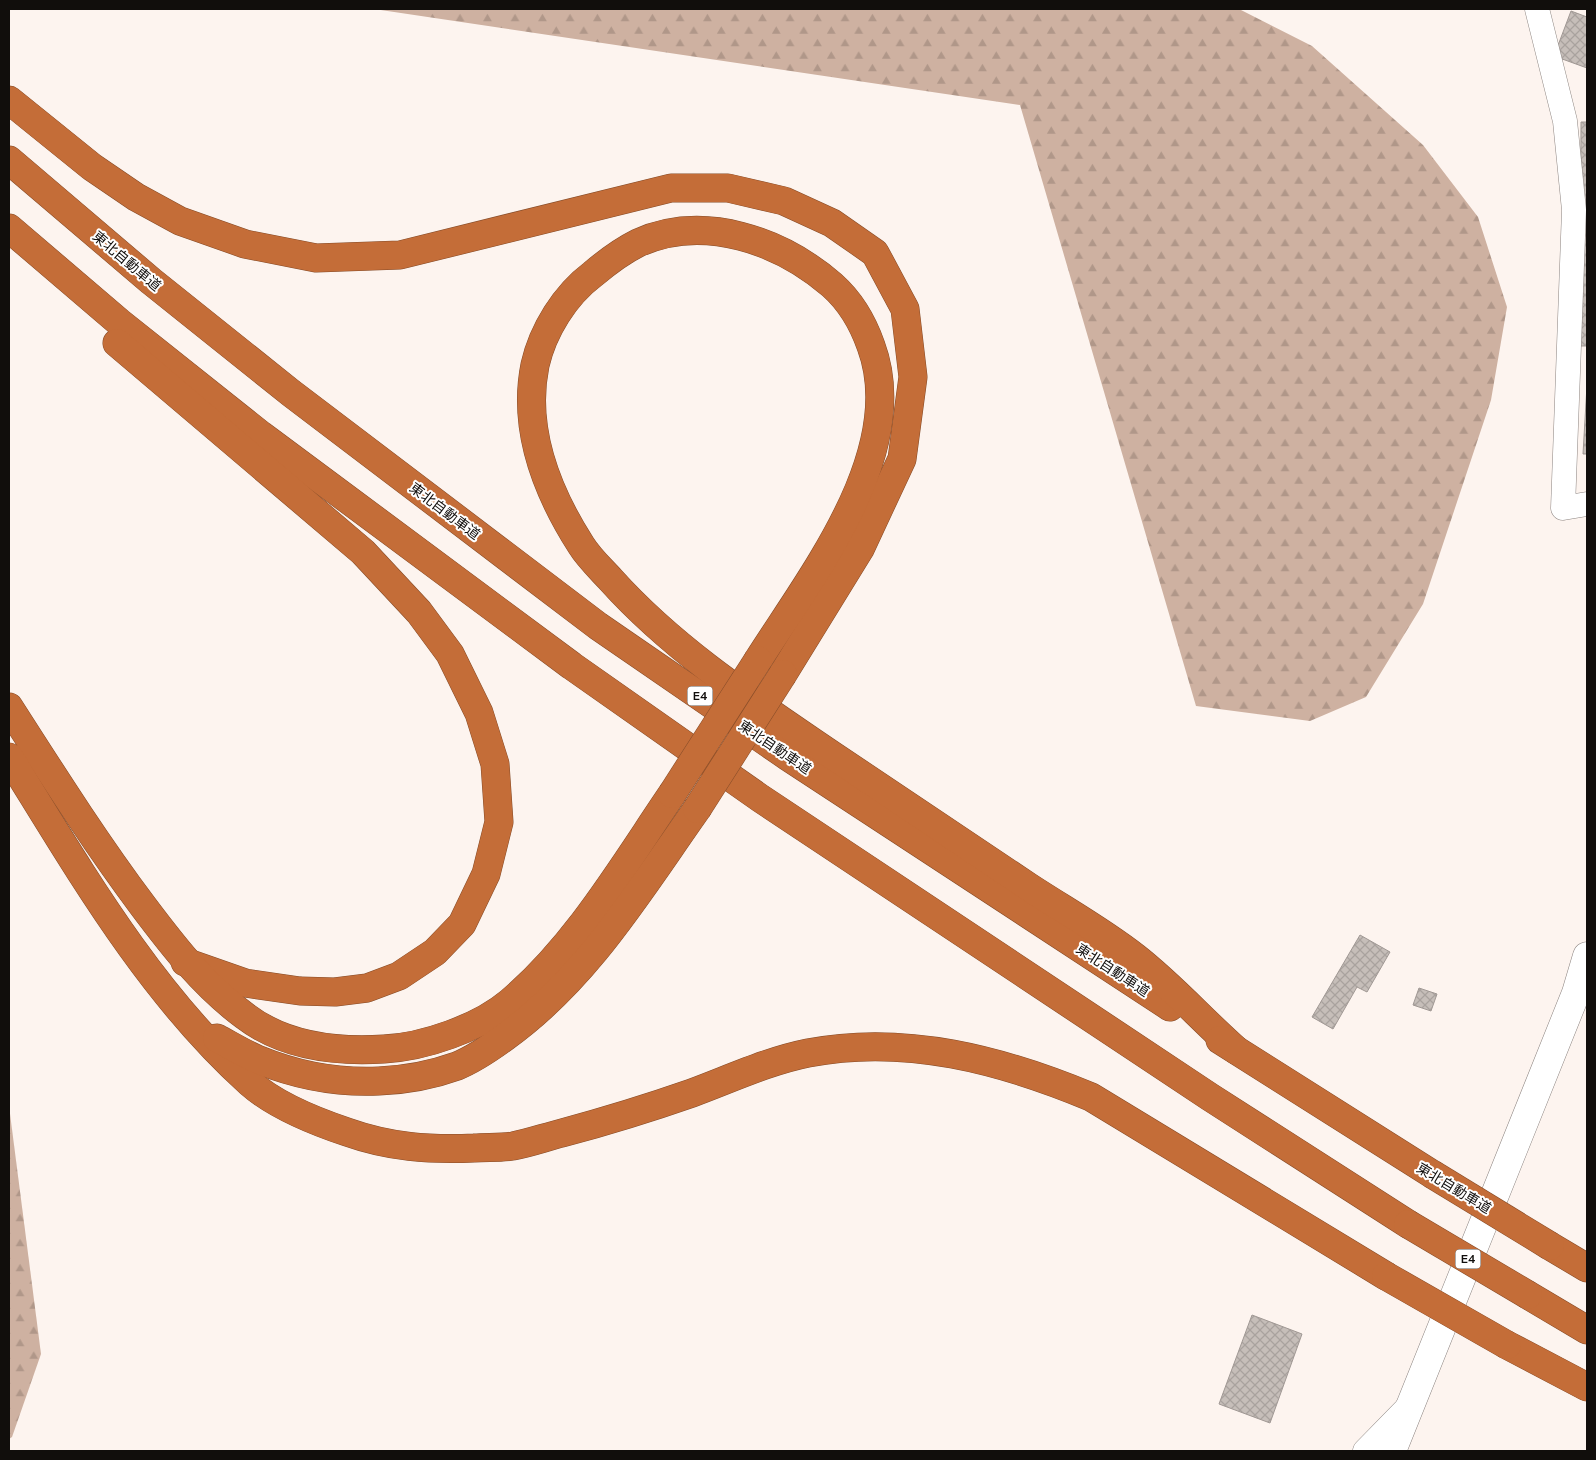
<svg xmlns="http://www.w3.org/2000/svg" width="1596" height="1460" viewBox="0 0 1596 1460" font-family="Mulish,'Noto Sans JP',sans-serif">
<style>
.forest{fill:url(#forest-firs)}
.building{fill:url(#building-cross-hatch);stroke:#a09894}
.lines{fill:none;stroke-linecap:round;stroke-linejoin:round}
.minor-casing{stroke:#8c8480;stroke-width:25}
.tertiary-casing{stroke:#8c8480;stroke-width:29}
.motorway-casing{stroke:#854c29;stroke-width:29}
.minor{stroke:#fff;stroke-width:24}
.tertiary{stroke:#fff;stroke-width:28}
.motorway{stroke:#c46d38;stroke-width:28}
.motorway-bridge-casing{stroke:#854c29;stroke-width:29;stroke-linecap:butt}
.motorway-bridge{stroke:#c46d38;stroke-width:28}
.labels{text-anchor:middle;stroke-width:4;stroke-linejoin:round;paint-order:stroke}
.shield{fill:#fff;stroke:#585655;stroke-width:1}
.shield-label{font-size:12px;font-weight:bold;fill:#110e0c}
.street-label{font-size:14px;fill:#110e0c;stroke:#fff}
</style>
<defs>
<pattern id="forest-firs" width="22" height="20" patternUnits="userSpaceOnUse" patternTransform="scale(1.25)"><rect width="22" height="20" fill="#ceb1a1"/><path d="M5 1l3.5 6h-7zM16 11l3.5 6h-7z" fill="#b09789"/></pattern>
<pattern id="building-cross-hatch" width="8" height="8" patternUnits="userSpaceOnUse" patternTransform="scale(1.25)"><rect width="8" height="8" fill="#c6beb9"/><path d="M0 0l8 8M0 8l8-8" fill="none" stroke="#a9a29e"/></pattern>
</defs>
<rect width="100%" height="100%" fill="#fdf4ef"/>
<g class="forest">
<path d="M374,9H1239L1312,46L1423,145L1478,217L1507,307L1491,400L1423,604L1366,697L1310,721L1196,706L1020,105Z"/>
<path d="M9,1106L41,1354L12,1437L9,1439Z"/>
</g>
<g class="building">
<path d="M1571,11L1587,17V68L1554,56Z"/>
<path d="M1581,122H1587V346H1580Z"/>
<path d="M1587,385V454H1583Z"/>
<path d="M1360,935L1390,952L1367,992L1357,987L1333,1029L1312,1017Z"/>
<path d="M1419,988L1437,994L1431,1011L1413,1005Z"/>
<path d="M1252,1315L1302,1334L1270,1423L1219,1404Z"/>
</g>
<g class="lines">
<defs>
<g id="minor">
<path d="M1537,9L1565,121L1574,210L1563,508L1587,504"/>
<path d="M1365,1451L1409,1406"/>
</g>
<path id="tertiary" d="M1392,1451L1576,993L1587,956"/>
<g id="motorway">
<path d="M9,100L92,167L136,197L180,221L245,244L316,258L400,255L671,188H728L784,201L832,223L875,253L905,309L913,377L902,459L860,549L783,674"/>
<path d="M9,160L151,281L291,393L598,626L787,756L1170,1007"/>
<path d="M9,228L119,322L261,435L572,666L760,798L1210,1097L1408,1224"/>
<path d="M117,343L363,552L419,612L450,654L479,713L495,764L499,822L486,874L462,924L435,952L399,976L367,988L335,992L300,991L245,983L185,962"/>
<path d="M758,660C812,575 910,451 871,346C863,323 850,301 832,285C781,241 704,213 638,243C622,251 606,263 593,274C565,295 543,330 535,365C522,429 547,492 581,545C589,558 601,569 611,580C674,650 754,702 832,755C897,799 963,843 1029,887C1064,910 1102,931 1135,957C1171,985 1202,1020 1236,1050"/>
<path d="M9,707C52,774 95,842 143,906C173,946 204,986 245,1016C284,1046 337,1052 384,1049C424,1047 479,1028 510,1002C577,945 623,866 672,794"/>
<path d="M9,757C80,871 149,992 250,1083C276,1106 314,1121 347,1132C389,1147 429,1150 474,1148C487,1147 500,1148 513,1146C529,1143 546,1137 562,1133C607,1121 649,1108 692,1093C730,1079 768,1061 808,1053C905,1034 1002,1060 1091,1097L1386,1276"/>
<path d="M217,1038C230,1045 243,1053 257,1059C296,1075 337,1083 379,1081C405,1080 432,1075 457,1066C474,1059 490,1048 505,1037C587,978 639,891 697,809"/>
<path d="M1220,1040L1432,1174"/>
<path d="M1550,1246L1587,1268"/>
<path d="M1528,1295L1587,1330"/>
<path d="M1507,1345L1587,1387"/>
</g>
</defs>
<use href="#minor" class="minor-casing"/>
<use href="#tertiary" class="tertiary-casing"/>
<use href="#motorway" class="motorway-casing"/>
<use href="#minor" class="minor"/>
<use href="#tertiary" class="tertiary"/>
<use href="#motorway" class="motorway"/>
<defs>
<g id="motorway-bridge">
<path d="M672,794L758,660"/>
<path d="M697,809L783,674"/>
<path d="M1432,1174L1550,1246"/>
<path d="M1408,1224L1528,1295"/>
<path d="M1386,1276L1507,1345"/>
</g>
</defs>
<use href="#motorway-bridge" class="motorway-bridge-casing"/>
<use href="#motorway-bridge" class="motorway-bridge"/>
</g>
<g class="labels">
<g class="shield">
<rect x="687.5" y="686.5" width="25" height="19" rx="4"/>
<rect x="1455.5" y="1249.5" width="25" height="19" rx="4"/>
</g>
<g class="shield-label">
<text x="700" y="700">E4</text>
<text x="1468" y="1263">E4</text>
</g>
<g class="street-label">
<text transform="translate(127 261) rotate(40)" y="5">東北自動車道</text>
<text transform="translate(445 511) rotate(37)" y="5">東北自動車道</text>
<text transform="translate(775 747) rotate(34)" y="5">東北自動車道</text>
<text transform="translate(1113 970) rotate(33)" y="5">東北自動車道</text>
<text transform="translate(1454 1188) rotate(31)" y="5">東北自動車道</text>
</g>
</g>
<rect width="1596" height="1460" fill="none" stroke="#110e0c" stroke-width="20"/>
</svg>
